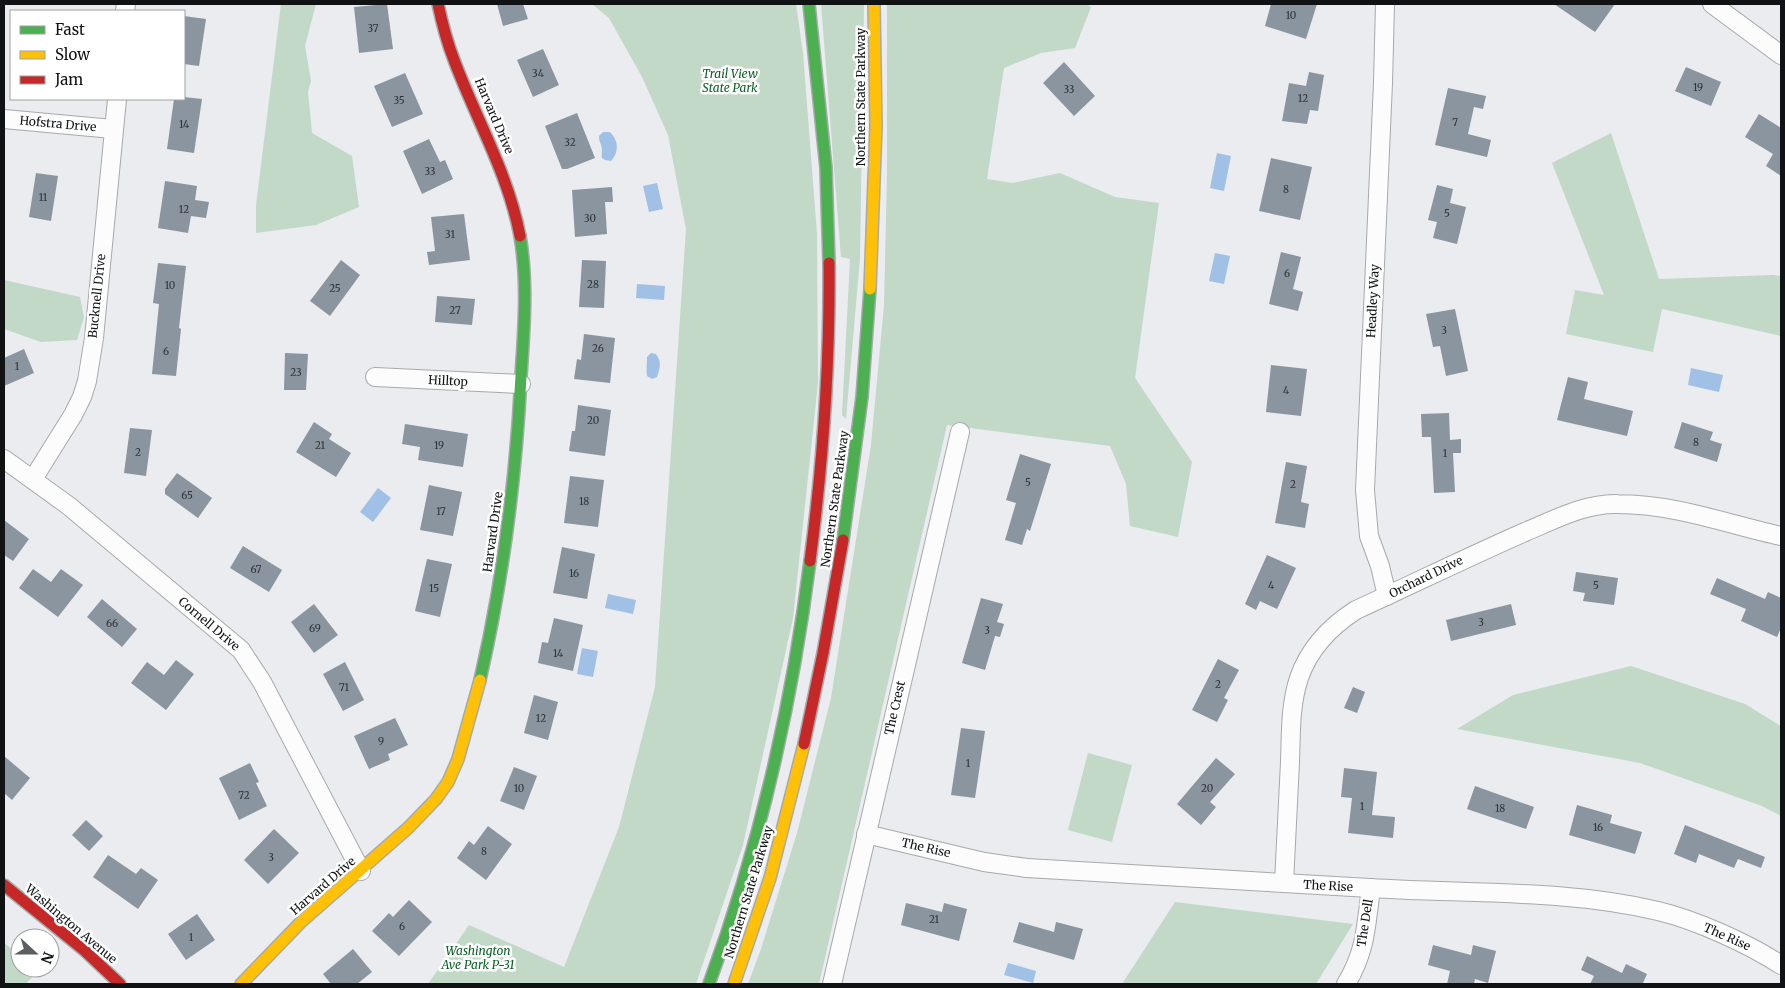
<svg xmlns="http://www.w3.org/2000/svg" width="1785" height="988" viewBox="0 0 1785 988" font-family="Merriweather,serif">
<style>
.green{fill:#c1d9c6}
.water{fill:#a0c0e6}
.building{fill:#8a959f}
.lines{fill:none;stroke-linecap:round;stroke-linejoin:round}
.street-casing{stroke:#a7a9ac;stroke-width:20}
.fast-casing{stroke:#a7a9ac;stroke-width:14}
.slow-casing{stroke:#a7a9ac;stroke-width:14}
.jam-casing{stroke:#a7a9ac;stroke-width:14}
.street{stroke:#fcfcfd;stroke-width:18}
.fast{stroke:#4caf50;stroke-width:11}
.slow{stroke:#ffc107;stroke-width:11}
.jam{stroke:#c62828;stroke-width:11}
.labels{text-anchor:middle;stroke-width:5;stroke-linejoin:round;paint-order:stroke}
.number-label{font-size:10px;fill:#2e3337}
.park-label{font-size:12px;font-style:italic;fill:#0b6225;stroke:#fff}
.street-label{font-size:12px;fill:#101214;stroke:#fff}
</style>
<rect width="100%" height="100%" fill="#eaecef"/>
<g class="green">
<path d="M281,4H316L305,46L311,81L308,92L312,133L352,156L359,207L316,225L256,233V205Z"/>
<path d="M592,4H796L803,53L817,234L818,383L793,618L743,845L696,984H428L469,925L564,967L619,827L655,687L686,229L668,135L642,77L609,18Z"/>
<path d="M821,4H864L860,258L846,419L842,415L850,259L841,257Z"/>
<path d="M887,4H1087L1091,7L1075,48L1041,53L1004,68L987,179L1012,183L1060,173L1115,197L1159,203L1135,378L1192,462L1178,537L1130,526L1126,484L1110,446L947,425L819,984H748L761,949L797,833L831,698L871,445L884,305L887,173Z"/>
<path d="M1611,133L1659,279L1773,275L1781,276V336L1662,309L1653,352L1566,334L1575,290L1604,295L1552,163Z"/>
<path d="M4,280L80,297L84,317L77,340L41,342L4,329Z"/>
<path d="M1631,666L1745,704L1781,726V816L1762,806L1640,763L1457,729L1513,695Z"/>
<path d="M1088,753L1132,765L1112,842L1068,830Z"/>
<path d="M1175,902L1353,924L1316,984H1122Z"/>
<path d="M4,943L20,955V968H37L39,970L26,984H4Z"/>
</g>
<g class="water">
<path d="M603,132H610C619,141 619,152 611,161L605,160L602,158C601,154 603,149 601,145C600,141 599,141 599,136Z"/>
<path d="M1217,153L1231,156L1224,191L1210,188Z"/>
<path d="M657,183L663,209L649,212L643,186Z"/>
<path d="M1215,253L1230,256L1224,284L1209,281Z"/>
<path d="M637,284L665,286L664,300L636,298Z"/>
<path d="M651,353L656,354C662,362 660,368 657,377L652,379L647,376C646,370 647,364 647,357Z"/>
<path d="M1691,368L1723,375L1719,392L1688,385Z"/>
<path d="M378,488L391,498L373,522L360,512Z"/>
<path d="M608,594L636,600L633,614L605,608Z"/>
<path d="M582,648L598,651L593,677L577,674Z"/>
<path d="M1008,963L1036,971L1033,983L1004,975Z"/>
</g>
<g class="building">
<path d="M387,4L393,49L359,53L354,7Z"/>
<path d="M497,4H523L528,19L503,26Z"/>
<path d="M1271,4H1317L1306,39L1265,26Z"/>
<path d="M1554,4H1615L1595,32Z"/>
<path d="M184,16L206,19L199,66L184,64Z"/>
<path d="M543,49L559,85L533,97L517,60Z"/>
<path d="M1064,62L1095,96L1074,116L1043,83Z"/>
<path d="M1686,67L1721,82L1711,106L1675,91Z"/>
<path d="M1309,72L1324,75L1318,111L1310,110L1307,124L1282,121L1289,83L1306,86Z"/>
<path d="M405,73L423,114L392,127L374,86Z"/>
<path d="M1448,88L1486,96L1483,109L1474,107L1468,134L1491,140L1487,157L1435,145Z"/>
<path d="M184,97L202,99L194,153L167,149L174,99H184Z"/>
<path d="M577,113L595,158L567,169H562L545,126Z"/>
<path d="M1759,114L1781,128V176L1766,166L1773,154L1745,137Z"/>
<path d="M429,139L440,162L445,160L453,179L422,194L403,151Z"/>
<path d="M1271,158L1312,167L1300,220L1259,211Z"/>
<path d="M36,173L58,176L51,221L29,217Z"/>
<path d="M165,181L197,186L195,200L209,202L206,218L191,216L188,233L158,228Z"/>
<path d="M1437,185L1453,189L1450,203L1466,207L1457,244L1433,238L1437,222L1428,220Z"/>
<path d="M612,187L613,202H605L607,234L575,237L572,190Z"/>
<path d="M464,214L470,260L429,265L427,252L435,251L431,217Z"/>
<path d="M1281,252L1301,257L1293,289L1303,292L1298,311L1269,304Z"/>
<path d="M341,260L360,275L330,316L310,301Z"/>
<path d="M582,260L606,261L604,308L579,307Z"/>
<path d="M158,263L186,266L179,328L181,329L176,376L152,374L159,304L153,303Z"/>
<path d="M437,296L475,299L472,325L435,322Z"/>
<path d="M1455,309L1468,371L1446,376L1440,346L1433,347L1426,314Z"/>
<path d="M584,334L615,338L610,383L574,379L577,359L581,360Z"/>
<path d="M24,349L34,373L4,386V358Z"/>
<path d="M285,353L308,354L306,390H284Z"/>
<path d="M1271,365L1307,369L1301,416L1266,412Z"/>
<path d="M1568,377L1588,382L1584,399L1633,411L1627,436L1557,420Z"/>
<path d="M578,405L611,410L605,456L569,451L572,431H575Z"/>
<path d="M1449,413L1450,440L1461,439V453H1453L1455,492L1434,493L1431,437H1422L1421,414Z"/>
<path d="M314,422L332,434L329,439L351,453L336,477L296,452Z"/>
<path d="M1682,422L1713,432L1710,440L1722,444L1717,462L1674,448Z"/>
<path d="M405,424L468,434L463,467L418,460L420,447L402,444Z"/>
<path d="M130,428L152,430L146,476L124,473Z"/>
<path d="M1020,454L1051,464L1030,531L1027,529L1022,545L1005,540L1016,503L1006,500Z"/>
<path d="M1286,462L1307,466L1301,502L1309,504L1305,528L1275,523Z"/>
<path d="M177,473L212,498L198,518L165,494V489Z"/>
<path d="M570,476L604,480L598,527L564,523Z"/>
<path d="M429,485L462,492L453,536L420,530Z"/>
<path d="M4,520L29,539L13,561L4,555Z"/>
<path d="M243,546L282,570L269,592L230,568Z"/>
<path d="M562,547L595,554L587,599L553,593Z"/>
<path d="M1267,555L1296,568L1277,609L1260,601L1256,610L1245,604Z"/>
<path d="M427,559L452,564L440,617L415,611Z"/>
<path d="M33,569L51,582L61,569L83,585L58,617L19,588Z"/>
<path d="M1576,572L1618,578L1614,605L1583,601L1585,593L1573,591Z"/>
<path d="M1717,578L1765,599L1768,592L1781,598V628L1777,637L1741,621L1746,609L1710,594Z"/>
<path d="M981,598L1003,604L997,622L1004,624L1000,637L995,636L985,670L962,663Z"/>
<path d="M102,599L137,629L122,647L87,617Z"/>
<path d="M314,604L338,635L314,653L291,622Z"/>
<path d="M1511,604L1516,625L1451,641L1446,620Z"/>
<path d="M554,618L583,625L573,671L538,663L542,642L548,643Z"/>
<path d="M1218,659L1239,670L1224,698L1228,700L1217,722L1192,710Z"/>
<path d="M176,660L194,674L166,710L131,683L147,662L164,675Z"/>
<path d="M345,662L364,700L343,711L323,674Z"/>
<path d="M1353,687L1365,692L1357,713L1344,708Z"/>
<path d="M534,695L558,702L548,740L524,733Z"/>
<path d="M395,718L408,745L388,754L390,760L369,769L354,736Z"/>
<path d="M961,728L985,731L975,798L951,795Z"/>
<path d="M4,756L30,778L12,800L4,793Z"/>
<path d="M1216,758L1235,774L1210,802L1216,807L1201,825L1177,804Z"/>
<path d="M250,763L259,782L256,783L267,806L239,820L219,778Z"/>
<path d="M514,767L537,776L524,810L500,801Z"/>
<path d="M1344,768L1377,772L1372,815L1395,817L1393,838L1348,833L1352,798L1341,797Z"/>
<path d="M1475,786L1534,807L1526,829L1467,809Z"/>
<path d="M1577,805L1612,815L1610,823L1642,832L1635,854L1569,835Z"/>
<path d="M86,820L103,836L89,851L72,835Z"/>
<path d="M1685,825L1765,857L1761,868L1738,859L1734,868L1699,854L1696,863L1674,854Z"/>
<path d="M488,826L512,844L486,880L457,858L469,841L474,845Z"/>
<path d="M274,829L299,853L268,884L244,860Z"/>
<path d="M108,855L136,874L141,868L158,880L138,909L93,877Z"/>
<path d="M409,900L432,922L399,956L372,931L389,913L393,917Z"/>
<path d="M906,903L942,912L944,903L967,909L959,941L901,925Z"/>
<path d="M197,914L215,940L186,960L168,934Z"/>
<path d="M1019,922L1054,932L1056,922L1083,929L1074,960L1013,942Z"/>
<path d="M1433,945L1471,955L1473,945L1496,951L1488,983L1475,979L1474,984H1447L1450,971L1428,965Z"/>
<path d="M353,949L372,972L357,984H331L323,974Z"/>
<path d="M1587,956L1622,973L1626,964L1647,974L1643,983L1646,984H1590L1594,976L1581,970Z"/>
</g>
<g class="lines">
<defs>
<g id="street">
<path d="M1385,4L1383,83L1365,490L1369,536L1380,566L1387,596"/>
<path d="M1712,4L1781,55"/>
<path d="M125,11L126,4"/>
<path d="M4,119L113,129"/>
<path d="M375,377L521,384"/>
<path d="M4,459L69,506L241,650L262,682L361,871"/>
<path d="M33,479L73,415L82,397L87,381L94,338L117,99"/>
<path d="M866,834L984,862L1027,868C1141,875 1256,881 1370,888C1465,894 1564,889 1658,911C1696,920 1749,944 1781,965"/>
<path d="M1284,883C1286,843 1288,802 1290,762C1291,734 1290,705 1299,678C1309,649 1331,626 1356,610C1413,584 1468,557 1525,532C1554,520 1585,503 1618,504C1674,504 1727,524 1781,536"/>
<path d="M832,984L960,432"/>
<path d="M1346,984C1366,951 1366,926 1371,888"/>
</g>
<g id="fast">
<path d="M809,4L826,168L829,263"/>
<path d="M843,540L862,397L870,289"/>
<path d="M480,680C503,580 516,479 521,376C524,330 528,282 520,236"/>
<path d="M709,984C759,848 792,705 810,561"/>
</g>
<g id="slow">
<path d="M870,289L876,126L874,4"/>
<path d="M241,984L302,921L408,828L436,799L448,782L458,759L480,680"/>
<path d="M734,984L770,878L804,744"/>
</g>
<g id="jam">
<path d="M438,4C442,23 447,42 454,60C476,119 508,173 520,236"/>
<path d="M810,561C823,462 830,363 829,263"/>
<path d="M804,744L823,653L843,540"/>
<path d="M4,885L84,950L120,984"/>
</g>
</defs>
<use href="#street" class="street-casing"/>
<use href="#fast" class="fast-casing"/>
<use href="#slow" class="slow-casing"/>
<use href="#jam" class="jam-casing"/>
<use href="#street" class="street"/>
<use href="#fast" class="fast"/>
<use href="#slow" class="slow"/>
<use href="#jam" class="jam"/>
</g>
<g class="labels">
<g class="number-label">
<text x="1291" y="19">10</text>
<text x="373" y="32">37</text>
<text x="538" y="77">34</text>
<text x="1698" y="91">19</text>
<text x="1069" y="93">33</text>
<text x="1303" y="102">12</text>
<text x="399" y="104">35</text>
<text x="1455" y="126">7</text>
<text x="184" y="128">14</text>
<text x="570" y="146">32</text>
<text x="430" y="175">33</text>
<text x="1286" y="193">8</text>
<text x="43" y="201">11</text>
<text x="184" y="213">12</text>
<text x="1447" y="217">5</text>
<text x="590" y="222">30</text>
<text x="450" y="238">31</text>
<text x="1287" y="277">6</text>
<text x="593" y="288">28</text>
<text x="170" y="289">10</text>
<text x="335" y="292">25</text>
<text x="455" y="314">27</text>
<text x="1444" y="334">3</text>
<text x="598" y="352">26</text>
<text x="166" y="355">6</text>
<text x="17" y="370">1</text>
<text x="296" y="376">23</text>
<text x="1286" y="394">4</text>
<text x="593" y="424">20</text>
<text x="1696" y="446">8</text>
<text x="320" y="449">21</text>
<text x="439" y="449">19</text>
<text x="138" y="456">2</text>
<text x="1445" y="457">1</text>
<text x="1028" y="486">5</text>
<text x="1293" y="488">2</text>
<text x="187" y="499">65</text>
<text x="584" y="505">18</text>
<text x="441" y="515">17</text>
<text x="256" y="573">67</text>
<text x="574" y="577">16</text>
<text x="1271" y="589">4</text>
<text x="1596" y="589">5</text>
<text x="434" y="592">15</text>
<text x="1481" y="626">3</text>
<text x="112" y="627">66</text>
<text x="315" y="632">69</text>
<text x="987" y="634">3</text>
<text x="558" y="657">14</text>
<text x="1218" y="688">2</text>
<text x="344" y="691">71</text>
<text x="541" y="722">12</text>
<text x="381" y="745">9</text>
<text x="968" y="767">1</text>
<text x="519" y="792">10</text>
<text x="1207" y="792">20</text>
<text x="244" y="799">72</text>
<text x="1362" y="810">1</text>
<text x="1500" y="812">18</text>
<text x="1598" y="831">16</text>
<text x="484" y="855">8</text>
<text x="271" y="861">3</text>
<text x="934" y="923">21</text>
<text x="402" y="930">6</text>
<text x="191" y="941">1</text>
</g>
<g class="park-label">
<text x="730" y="78">Trail View<tspan x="730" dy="14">State Park</tspan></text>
<text x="478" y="955">Washington<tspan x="478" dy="14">Ave Park P-31</tspan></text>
</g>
<g class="street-label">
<text transform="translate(861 97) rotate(-90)" y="4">Northern State Parkway</text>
<text transform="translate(494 116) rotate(67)" y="4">Harvard Drive</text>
<text transform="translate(58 124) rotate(5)" y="4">Hofstra Drive</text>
<text transform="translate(97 296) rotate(-84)" y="4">Bucknell Drive</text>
<text transform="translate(1373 301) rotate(-87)" y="4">Headley Way</text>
<text transform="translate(448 381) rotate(3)" y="4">Hilltop</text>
<text transform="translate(835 499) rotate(-82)" y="4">Northern State Parkway</text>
<text transform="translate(493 532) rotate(-82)" y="4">Harvard Drive</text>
<text transform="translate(1426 577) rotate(-26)" y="4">Orchard Drive</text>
<text transform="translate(209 624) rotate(40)" y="4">Cornell Drive</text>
<text transform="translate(895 708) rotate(-77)" y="4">The Crest</text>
<text transform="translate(926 848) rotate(13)" y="4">The Rise</text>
<text transform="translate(323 886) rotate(-41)" y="4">Harvard Drive</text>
<text transform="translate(1328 886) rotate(3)" y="4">The Rise</text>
<text transform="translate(749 892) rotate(-73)" y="4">Northern State Parkway</text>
<text transform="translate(1365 923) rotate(-81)" y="4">The Dell</text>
<text transform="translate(71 924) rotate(40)" y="4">Washington Avenue</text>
<text transform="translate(1727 937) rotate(24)" y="4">The Rise</text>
</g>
</g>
<rect width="1785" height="988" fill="none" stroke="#101214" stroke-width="10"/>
<rect x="10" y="10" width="175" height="90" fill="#ffffff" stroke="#9fa0a1"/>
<rect x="20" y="26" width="25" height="8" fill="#4caf50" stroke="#9fa0a1"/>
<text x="55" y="35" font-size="15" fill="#101214">Fast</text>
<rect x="20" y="51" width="25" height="8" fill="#ffc107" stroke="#9fa0a1"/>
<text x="55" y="60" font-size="15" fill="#101214">Slow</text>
<rect x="20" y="76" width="25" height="8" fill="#c62828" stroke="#9fa0a1"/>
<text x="55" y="85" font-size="15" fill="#101214">Jam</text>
<g transform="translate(35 953) rotate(111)"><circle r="24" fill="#ffffff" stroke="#9fa0a1"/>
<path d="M0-4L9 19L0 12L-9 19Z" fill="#5c5e61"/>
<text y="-8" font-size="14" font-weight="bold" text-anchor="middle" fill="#101214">N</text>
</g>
</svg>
